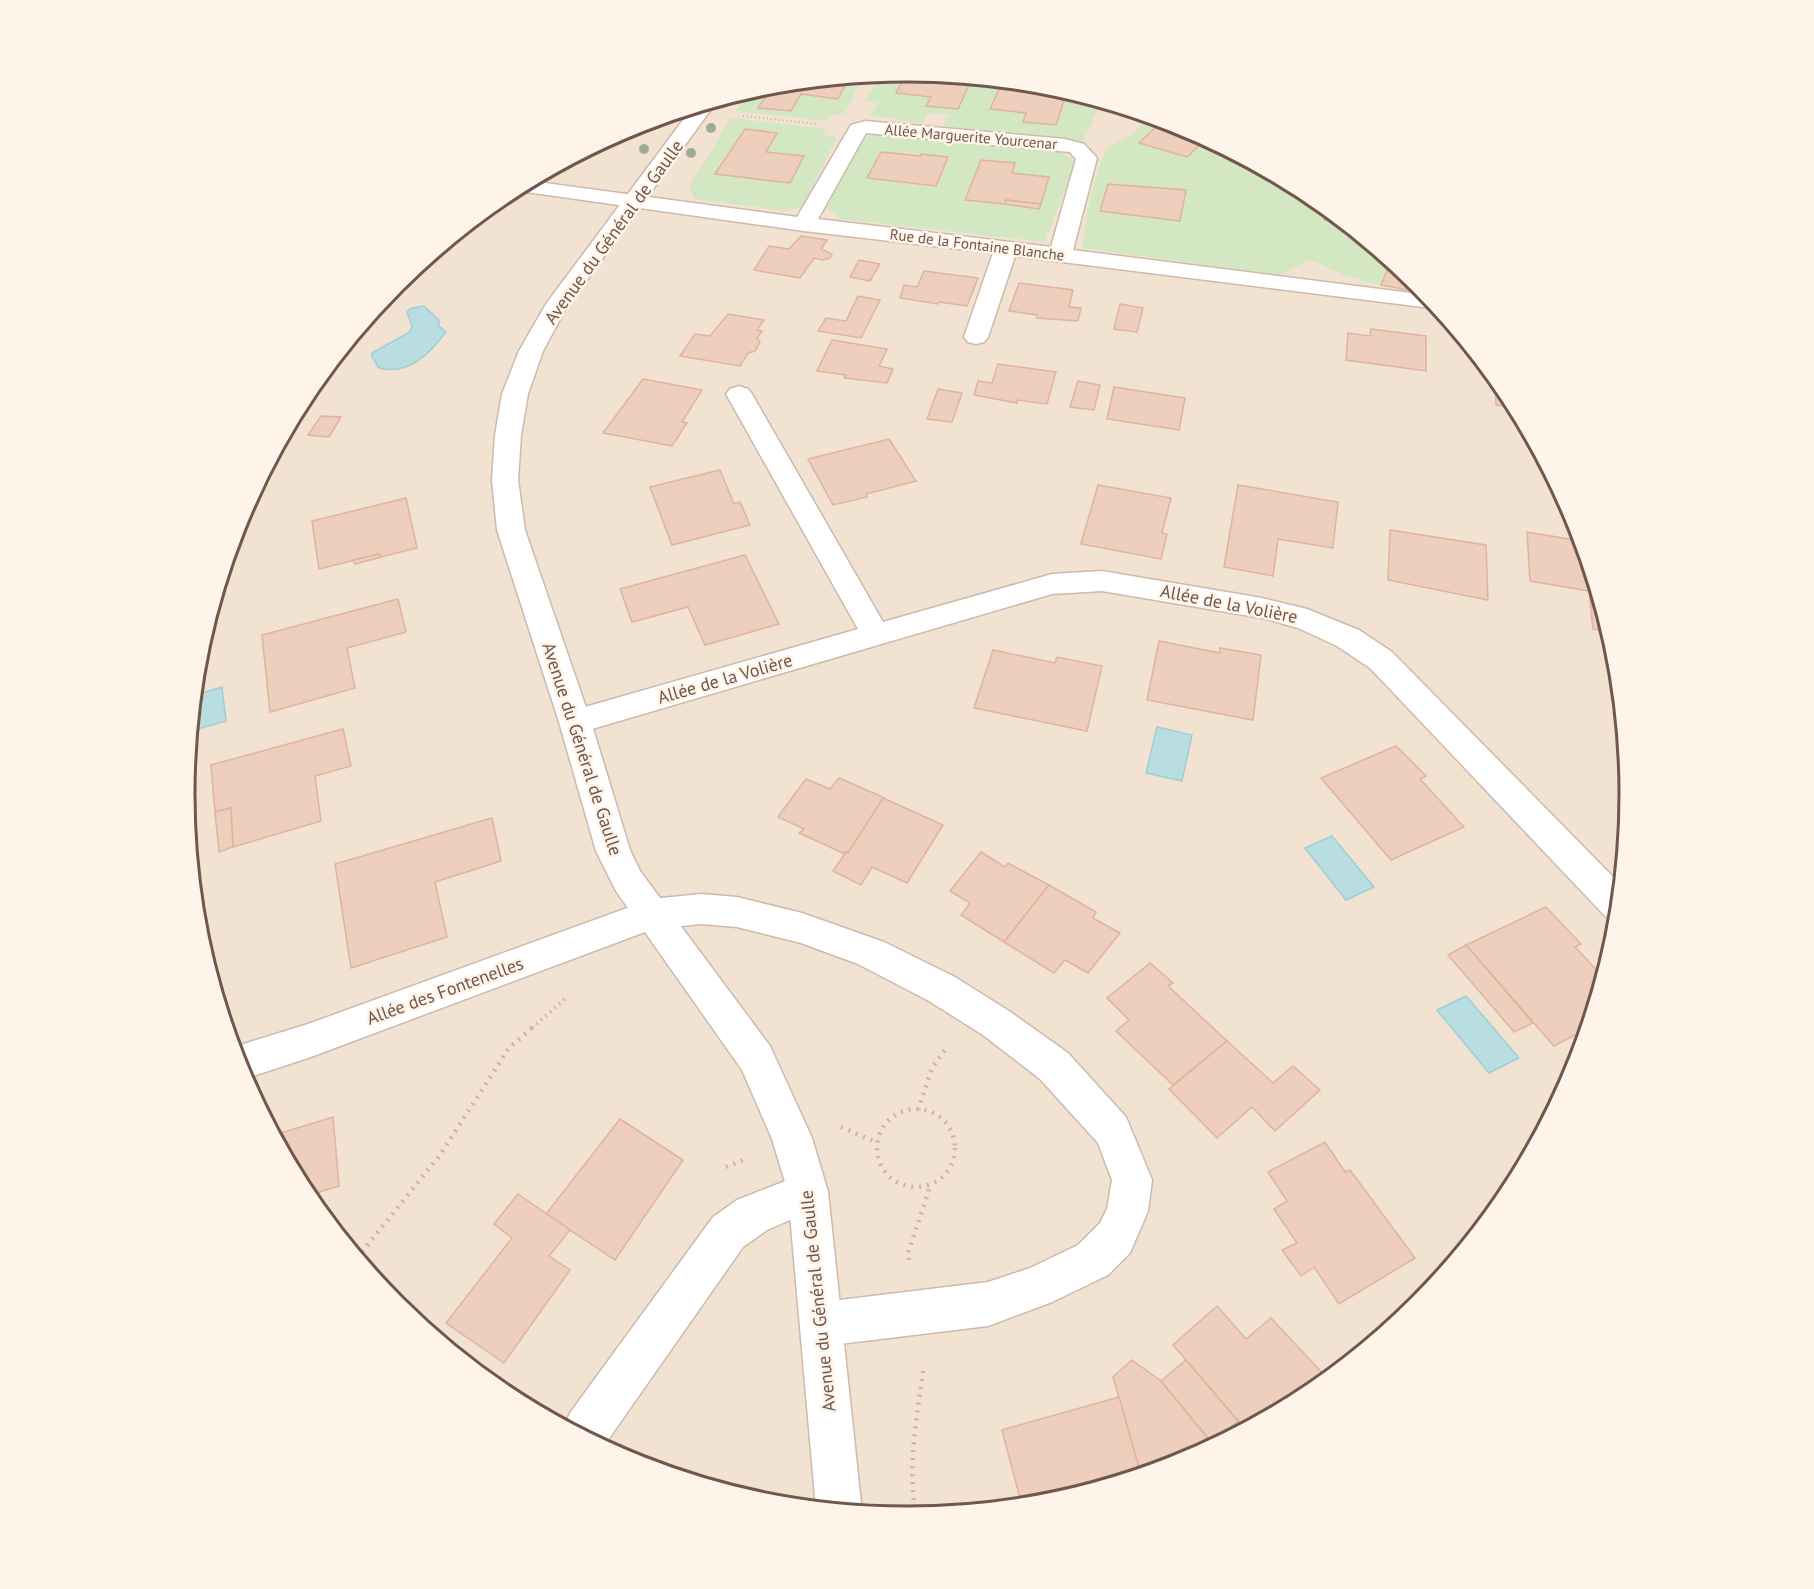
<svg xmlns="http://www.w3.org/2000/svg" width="1814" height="1589" viewBox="0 0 1814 1589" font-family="'PT Sans',sans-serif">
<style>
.residential{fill:#f1e2d2}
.green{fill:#d3e7c3;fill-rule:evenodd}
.water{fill:#b9dee2;stroke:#a0ced3;stroke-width:1.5}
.building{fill:#eecebd;stroke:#dfb49e;stroke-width:1.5}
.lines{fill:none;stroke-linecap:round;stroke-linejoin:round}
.minor-casing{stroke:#cdbaad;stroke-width:3}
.tertiary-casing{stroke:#cdbaad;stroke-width:3}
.path-far2{stroke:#d2b1a0;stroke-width:2;stroke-dasharray:1 3;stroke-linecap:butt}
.path-far1{stroke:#d2b1a0;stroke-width:4;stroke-dasharray:1.5 4.5;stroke-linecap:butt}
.path{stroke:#d2b1a0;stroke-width:4.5;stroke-dasharray:2 6;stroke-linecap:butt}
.minor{fill:#fff;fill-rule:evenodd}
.tertiary{fill:#fff;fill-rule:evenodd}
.tree{fill:#9fad8c}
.labels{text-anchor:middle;stroke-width:5;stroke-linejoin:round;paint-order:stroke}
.far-street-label{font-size:15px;fill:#71574b;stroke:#fef4e9}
.street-label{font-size:18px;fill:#71574b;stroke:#fef4e9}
.rim{fill:none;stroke:#71574b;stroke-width:3}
</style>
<rect width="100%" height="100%" fill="#faf0e3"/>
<circle class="residential" cx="907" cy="795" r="720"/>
<g class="green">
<path d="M907,72L1048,86L1101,102L1083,142L943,126L949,114L928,113L922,124L871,115L878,103L864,101L884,74Z"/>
<path d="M863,76L845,113L832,115L827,121L736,111L748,91L773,85L759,108L790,111L801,94L838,98L849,78Z"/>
<path d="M1149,117L1184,127L1309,194L1418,284L1426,293C1399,288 1372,285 1347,276C1334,271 1322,264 1308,260L1281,275L1082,248L1090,196L1106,148L1133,134Z"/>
<path d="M731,118L826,129L822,134L837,137L803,206L788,211L695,199L689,187ZM745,129L777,133L766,152L804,156L790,183L716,174Z"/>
<path d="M878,133L1059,151L1074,160L1070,177L1045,242L840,219L824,206L865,137ZM881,152L902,155L904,152L947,157L936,186L868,178ZM982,160L1015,163L1012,173L1039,208L965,199Z"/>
</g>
<g class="water">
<path d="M424,306L439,320V326L446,332C430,353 409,376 379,368L372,357V353L410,332L412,326L407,312L412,308Z"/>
<path d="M222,687L226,721L191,731L194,702L203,699L202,693Z"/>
<path d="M1157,727L1192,735L1182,781L1146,773Z"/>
<path d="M1332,836L1374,887L1346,900L1305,848Z"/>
<path d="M1466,996L1519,1058L1489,1073L1437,1010Z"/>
</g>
<g class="building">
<path d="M907,72L937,75L972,78L958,109L926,106L931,97L896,93Z"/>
<path d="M849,78L838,99L801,94L791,111L758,108L773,85Z"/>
<path d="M1001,84L1032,87L1031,91L1000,87Z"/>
<path d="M1000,87L1031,91L1032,87L1067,92L1056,125L1023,122L1026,113L990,109Z"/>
<path d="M1157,119L1184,127L1206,139L1187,157L1139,143L1157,126L1151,125Z"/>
<path d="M745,129L777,133L766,152L804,156L790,183L715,174Z"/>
<path d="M881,152L921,156V154L948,157L936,186L867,178Z"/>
<path d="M981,160L1015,163L1012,173L1049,177L1041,204L1006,200L1005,204L965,200Z"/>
<path d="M1108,184L1186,190L1180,221L1100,211Z"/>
<path d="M1006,200L1041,204L1039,209L1005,204Z"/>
<path d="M1329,211L1347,225L1324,220Z"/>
<path d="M463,229L469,231L450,246V249L415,275L409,273Z"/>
<path d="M801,236L827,240L821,249L832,254L830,258L823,260L814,258L800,278L754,270L769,246L789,249Z"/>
<path d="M859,260L880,264L870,281L850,277Z"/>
<path d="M1391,261L1418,284L1421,288L1414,287V291L1381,285Z"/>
<path d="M924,271L978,278L967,306L939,302L938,304L900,298L904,285L917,287Z"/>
<path d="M1019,283L1073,290L1069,307L1081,308L1078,321L1037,318V315L1009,311Z"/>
<path d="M858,296L880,300L861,338L818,331L826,318L846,321Z"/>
<path d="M1120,304L1143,308L1137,332L1114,329Z"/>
<path d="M728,314L764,320L757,330L762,331L757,338L760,342L755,351L748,353L740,366L680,356L695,334L710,336Z"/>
<path d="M1371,329L1426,336V371L1346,360L1348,333L1370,336Z"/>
<path d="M832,340L887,349L879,366L893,369L887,383L844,378L846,375L817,371Z"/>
<path d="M998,364L1056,372L1047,404L1017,400V403L974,395L978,381L992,383Z"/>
<path d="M1495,377L1508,393L1516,408L1496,405Z"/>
<path d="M643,379L702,390L682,422L687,423L672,446L603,433Z"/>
<path d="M1078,381L1100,385L1094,410L1070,407Z"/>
<path d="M1114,387L1185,398L1179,430L1107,419Z"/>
<path d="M938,389L962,393L952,422L927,419Z"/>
<path d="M321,416L341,417L329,437L308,435Z"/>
<path d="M889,439L916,481L866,494L867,497L833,505L808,459Z"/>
<path d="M720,470L734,504L740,502L750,525L672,545L650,487Z"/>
<path d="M1098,485L1171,498L1162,533L1167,534L1161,559L1081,544Z"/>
<path d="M1238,485L1338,502L1333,548L1278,539L1273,576L1224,567Z"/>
<path d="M406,498L417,548L381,557L379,554L319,569L312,521Z"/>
<path d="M1390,530L1486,545L1488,600L1388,580Z"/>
<path d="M1527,532L1581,541L1609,631L1593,629L1589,591L1530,581Z"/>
<path d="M379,554L381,557L355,564L353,560Z"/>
<path d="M745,555L779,624L705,645L688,607L632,622L620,589Z"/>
<path d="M398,599L406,632L347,648L355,688L270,712L262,635Z"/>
<path d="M1159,641L1220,653V648L1261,655L1253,720L1147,700Z"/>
<path d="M993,650L1055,663L1057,657L1102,666L1087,731L974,708Z"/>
<path d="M343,729L351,766L315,776L321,821L233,847L231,808L215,812L211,765Z"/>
<path d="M1396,746L1426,776L1420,779L1464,827L1391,860L1321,778Z"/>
<path d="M839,778L885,798L848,853L846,852L845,854L799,833L804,829L778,817L806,779L830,789Z"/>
<path d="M883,798L943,825L907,883L872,867L861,885L833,871L846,852L848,853Z"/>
<path d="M231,808L233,847L219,852L215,812Z"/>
<path d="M492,818L501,861L435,882L447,937L351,968L335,864Z"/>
<path d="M981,852L1005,867L1008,863L1049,885L1004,942L961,915L970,903L950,891Z"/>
<path d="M1049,885L1096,912L1093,918L1120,933L1088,973L1065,960L1054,973L1004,942Z"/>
<path d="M1546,907L1581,944L1575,947L1603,977L1587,1029L1554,1046L1466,945Z"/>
<path d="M1466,945L1533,1023L1514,1032L1448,955Z"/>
<path d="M1150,963L1173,983L1168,986L1227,1041L1173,1085L1116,1031L1129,1020L1107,998Z"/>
<path d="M1227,1041L1273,1083L1293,1066L1320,1090L1275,1131L1252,1107L1217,1138L1169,1089Z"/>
<path d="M333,1117L339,1186L307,1196L272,1132L279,1129L278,1134Z"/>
<path d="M620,1119L683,1160L615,1260L546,1214Z"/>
<path d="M1325,1142L1345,1172L1350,1170L1415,1258L1339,1304L1314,1267L1301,1276L1282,1250L1297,1243L1274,1209L1287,1201L1268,1172Z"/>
<path d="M518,1194L570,1230L549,1256L570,1270L504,1363L446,1323L512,1238L494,1224Z"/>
<path d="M1217,1306L1246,1339L1271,1318L1327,1378L1308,1395L1245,1429L1173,1345Z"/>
<path d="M1132,1360L1161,1381L1214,1446L1183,1462L1141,1475L1113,1377Z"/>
<path d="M1186,1360L1238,1421L1212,1443L1161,1381Z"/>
<path d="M1119,1397L1141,1475L1048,1503L1022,1506L1002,1430Z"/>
</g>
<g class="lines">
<defs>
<g id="minor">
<path d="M865,121L1065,139L1084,144L1097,158L1073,250L1427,295L1439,309L1015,256L988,337L984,342L976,344L968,342L964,337L993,253L804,231L512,190L530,181L797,217L851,125ZM866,133L1070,152L1076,159L1051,247L818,219Z"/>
<path d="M739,386L748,389L752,394L883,622L1052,574L1102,571L1262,598L1307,609L1359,630L1392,652L1621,885L1617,921L1606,917L1370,668L1337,646L1298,628L1262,618L1102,591L1052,594L575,734L564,731L559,722L564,713L858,629L726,394L730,389Z"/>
<path d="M701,894L737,897L802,913L884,942L955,977L1009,1011L1068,1053L1126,1117L1152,1180L1148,1211L1130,1253L1108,1275L1052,1302L988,1326L823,1346L808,1339L801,1324L808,1309L823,1302L988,1282L1030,1268L1078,1245L1100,1223L1107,1209L1112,1180L1098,1143L1040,1079L983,1035L929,1001L858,964L801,943L737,927L701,924L653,929L308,1058L244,1079L232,1048L237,1046L308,1024L652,899Z"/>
<path d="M808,1172L822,1178L828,1192L822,1206L767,1230L743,1247L603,1447L564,1427L570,1413L713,1217L737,1200Z"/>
</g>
<path id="tertiary" d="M713,102L715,104L712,108L565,310L543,351L528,394L521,435L518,480L525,530L591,722L630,850L640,871L770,1046L812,1138L828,1192L862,1513L816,1508L788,1192L772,1139L742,1070L616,891L596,851L559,722L497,530L492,480L495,435L502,394L519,351L546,304L692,108Z"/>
</defs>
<use href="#minor" class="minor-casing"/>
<use href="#tertiary" class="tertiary-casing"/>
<path class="path-far2" d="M743,116L816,124"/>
<path class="path-far1" d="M532,1028L568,996"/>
<g class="path">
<circle cx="916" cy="1148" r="39"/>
<path d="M918,1110L932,1068L946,1048"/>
<path d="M841,1127L876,1142"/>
<path d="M726,1167L746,1159"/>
<path d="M357,1258L440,1155L509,1048L533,1027"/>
<path d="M909,1260L908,1253L931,1184"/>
<path d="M916,1516C907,1465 917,1416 924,1365"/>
</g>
<use href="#minor" class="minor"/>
<use href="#tertiary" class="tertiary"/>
</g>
<g class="tree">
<circle cx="711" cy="128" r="5"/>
<circle cx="644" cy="149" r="5"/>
<circle cx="691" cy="153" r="5"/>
</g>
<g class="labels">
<g class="far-street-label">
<text transform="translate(971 137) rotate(5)" y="5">Allée Marguerite Yourcenar</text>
<text transform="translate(977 245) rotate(7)" y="5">Rue de la Fontaine Blanche</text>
</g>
<g class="street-label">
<text transform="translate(614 232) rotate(-54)" y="6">Avenue du Général de Gaulle</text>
<text transform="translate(1229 604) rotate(11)" y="6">Allée de la Volière</text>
<text transform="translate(725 679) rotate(-16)" y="6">Allée de la Volière</text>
<text transform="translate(582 749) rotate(72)" y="6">Avenue du Général de Gaulle</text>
<text transform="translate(445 991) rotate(-20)" y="6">Allée des Fontenelles</text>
<text transform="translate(818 1301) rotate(-96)" y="6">Avenue du Général de Gaulle</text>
</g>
</g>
<path d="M0 0H1814V1589H0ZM195 794a712 712 0 1 1 1424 0a712 712 0 1 1-1424 0Z" fill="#fef4e9" fill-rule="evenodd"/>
<path class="rim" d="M195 794a712 712 0 1 1 1424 0a712 712 0 1 1-1424 0Z"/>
</svg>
